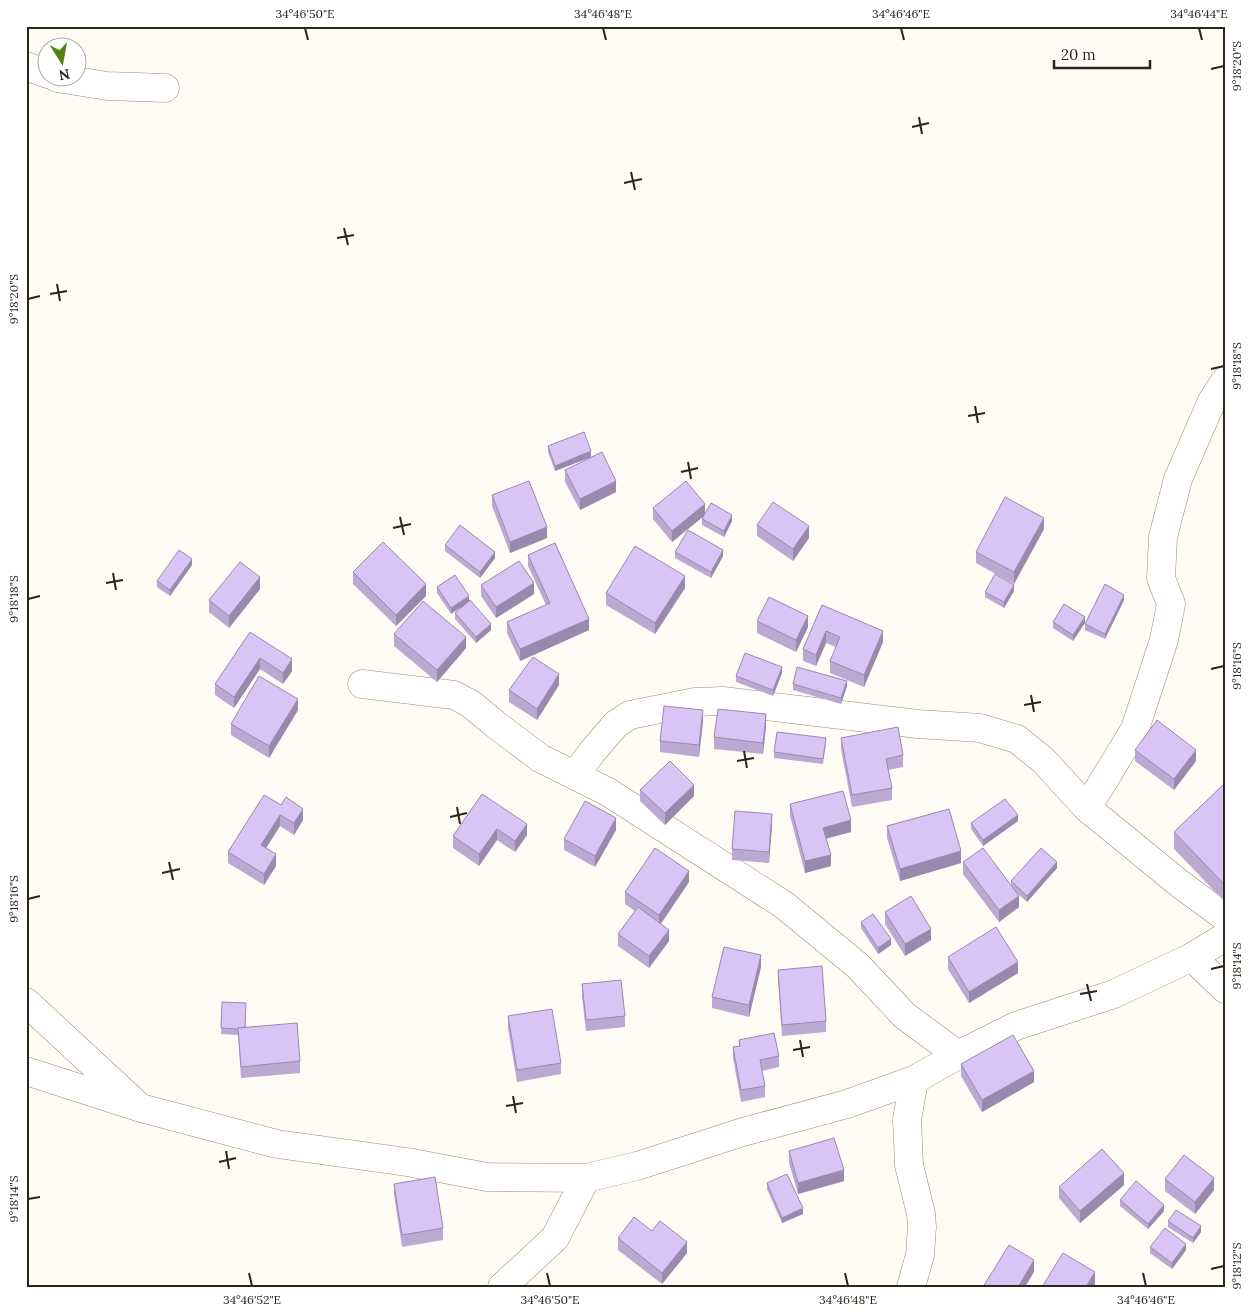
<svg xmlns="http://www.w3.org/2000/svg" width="1251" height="1313" viewBox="0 0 1251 1313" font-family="Lora,serif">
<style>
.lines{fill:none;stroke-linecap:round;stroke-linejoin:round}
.minor-casing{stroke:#9c8b6e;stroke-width:29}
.minor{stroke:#fff;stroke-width:28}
.wall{fill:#bba9d3}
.shaded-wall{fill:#9989ac}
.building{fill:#dac4f5;stroke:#9989ac}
.ticks{fill:none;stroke:#2c261a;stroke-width:2}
.neatline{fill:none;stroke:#2c261a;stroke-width:2}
.ticks-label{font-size:12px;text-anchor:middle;fill:#2c261a}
</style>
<rect width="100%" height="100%" fill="#fffbf5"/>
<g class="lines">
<defs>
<g id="minor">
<path d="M26,66L48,74"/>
<path d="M57,78L107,86L165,88"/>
<path d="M362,684L454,695L471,704L495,724L540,758L608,792L784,905L858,966L905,1016L958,1055"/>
<path d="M575,775L592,752L616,724L630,715L695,702L723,701L918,724L980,728L1017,739L1044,761L1087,808L1180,884L1225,917"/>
<path d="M1087,808L1135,729L1164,640L1171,604L1161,578L1163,537L1178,479L1212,401L1225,381"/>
<path d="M1192,957L1225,989"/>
<path d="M26,1002L134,1102"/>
<path d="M26,1071L141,1108L277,1144L407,1162L487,1177L586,1178L637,1166L743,1132L847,1104L914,1080L958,1055L1016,1026L1114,994L1192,957L1225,937"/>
<path d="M502,1287L555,1238L586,1178"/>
<path d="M911,1287L920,1255L922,1227L921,1214L909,1165L907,1120L914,1080"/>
</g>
</defs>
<use href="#minor" class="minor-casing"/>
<use href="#minor" class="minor"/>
</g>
<g class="wall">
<path d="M548,446L591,457L555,471L548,452Z"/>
<path d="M565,470L616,492L580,510L565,482Z"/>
<path d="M492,495L547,538L510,553L492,506Z"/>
<path d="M653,508L705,514L732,521L724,537L702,525V519L704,516L672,542L653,519Z"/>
<path d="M757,525L809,538L793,561L757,536Z"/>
<path d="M1044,529L1014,584L976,563V552Z"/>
<path d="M445,545L495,558L480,578L445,551Z"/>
<path d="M675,552L723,556L711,578L675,558Z"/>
<path d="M528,555L589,630L520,661L507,633V622L546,605L528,566Z"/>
<path d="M192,565L170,596L157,587V581Z"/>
<path d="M353,572L426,596L396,626L353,584Z"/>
<path d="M455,575L451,614L437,593V587Z"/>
<path d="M481,585L534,594L496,618L481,596Z"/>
<path d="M685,588L655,634L606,605V593Z"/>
<path d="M260,589L229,628L209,612V600Z"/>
<path d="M1014,591L1004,608L985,597V592Z"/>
<path d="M1124,600L1105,639L1085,630V624Z"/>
<path d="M822,605L883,642L864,687L830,673V661L836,647L826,643L816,666L803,661V649Z"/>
<path d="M455,613L491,630L476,643L455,619Z"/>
<path d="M1085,617L1073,641L1053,628V622Z"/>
<path d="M757,621L808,627L796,652L757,633Z"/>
<path d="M250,632L292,671L283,684L260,669L234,708L215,695V684Z"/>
<path d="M394,634L466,648L437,682L394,646Z"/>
<path d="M782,673L773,696L736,682V676Z"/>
<path d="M793,684L847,686L841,704L793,690Z"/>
<path d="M559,685L537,720L509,702V690Z"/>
<path d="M298,710L269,758L231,735V724Z"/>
<path d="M703,721L699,757L660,752V741Z"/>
<path d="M766,726L763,754L714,749V737Z"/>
<path d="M841,738L903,755V767L888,770L892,788V800L852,807L841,749Z"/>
<path d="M826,744L823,764L774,758V752Z"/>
<path d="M1135,750L1196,761L1174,790L1135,761Z"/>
<path d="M1225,783V902L1174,849V832Z"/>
<path d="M640,790L694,796L665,825L640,801Z"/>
<path d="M482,794L527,835L515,852L497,840L479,866L453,848V836Z"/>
<path d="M264,795L303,820L294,835L280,826L266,848L276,866L264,885L228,863V852Z"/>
<path d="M790,804L851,832L826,839L831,866L805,873L790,816Z"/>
<path d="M1018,821L983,846L971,829V823Z"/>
<path d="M772,825L769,863L732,860V849Z"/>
<path d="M887,826L961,863L900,881L887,838Z"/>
<path d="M616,830L595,867L564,850V839Z"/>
<path d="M963,862L1011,885V881L1057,868L1027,902L1016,892L1019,907L999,922L963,874Z"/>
<path d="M689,882L661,924L669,941L649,968L618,946V934L635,911L625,904V892Z"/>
<path d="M885,912L931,940L905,956L885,924Z"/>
<path d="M861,922L891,945L878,954L861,928Z"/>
<path d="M948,957L1018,973L969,1003L948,969Z"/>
<path d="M761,967L749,1017L712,1008V997Z"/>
<path d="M778,970L826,1021V1032L782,1036L778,981Z"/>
<path d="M582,984L625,1016V1027L586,1031L582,996Z"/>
<path d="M222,1002L246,1027L300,1061V1073L241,1078L238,1035L221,1034Z"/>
<path d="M508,1016L561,1063V1074L517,1082L508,1028Z"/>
<path d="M739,1040L779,1056V1067L762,1071L765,1086V1097L741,1102L733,1058V1047L739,1046Z"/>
<path d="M961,1064L1034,1082L982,1112L961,1076Z"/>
<path d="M789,1151L844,1181L798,1194L789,1163Z"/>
<path d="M1165,1179L1214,1190L1195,1214L1165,1191Z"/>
<path d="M767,1183L803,1214L782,1223L767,1189Z"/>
<path d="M394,1184L443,1228V1240L402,1247L394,1195Z"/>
<path d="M1124,1185L1080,1223L1059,1198V1187Z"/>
<path d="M1120,1200L1164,1211L1148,1229L1120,1206Z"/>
<path d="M1168,1221L1201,1232L1193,1243L1168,1227Z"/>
<path d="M652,1231L687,1253L662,1284L618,1250V1238Z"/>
<path d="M1150,1247L1186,1250L1172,1269L1150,1253Z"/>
</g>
<g class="shaded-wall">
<path d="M591,451V457L555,471V466Z"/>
<path d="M616,481V492L580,510V499Z"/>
<path d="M705,504V515L672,542V531Z"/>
<path d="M732,515V521L724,537V531Z"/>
<path d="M1044,518V529L1014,584V572Z"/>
<path d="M809,526V538L793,561V549Z"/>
<path d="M547,527V538L510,553V542Z"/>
<path d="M723,550V556L711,578V572Z"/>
<path d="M495,552V558L480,578V572Z"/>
<path d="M192,559V565L170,596V590Z"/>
<path d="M685,576V588L655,634V623Z"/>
<path d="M260,577V589L229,628V616Z"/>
<path d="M534,583V594L496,618V607Z"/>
<path d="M426,584V596L396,626V615Z"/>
<path d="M1014,585V591L1004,608V602Z"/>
<path d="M1124,595V600L1105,639V634Z"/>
<path d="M469,596V602L451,614V608Z"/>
<path d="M808,616V627L796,652V640Z"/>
<path d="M1085,617V623L1073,641V635Z"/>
<path d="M589,619V630L520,661V649Z"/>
<path d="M491,624V630L476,643V637Z"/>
<path d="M826,631V643L816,666V655Z"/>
<path d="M883,631V642L864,687V675Z"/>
<path d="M466,637V648L437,682V670Z"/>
<path d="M260,658V669L234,708V697Z"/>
<path d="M292,659V671L283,684V673Z"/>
<path d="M782,667V673L773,696V690Z"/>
<path d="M559,674V685L537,720V709Z"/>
<path d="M847,681V686L841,704V698Z"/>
<path d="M298,699V710L269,758V746Z"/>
<path d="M703,710V721L699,757V745Z"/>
<path d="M766,714V726L763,754V743Z"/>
<path d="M1196,750V761L1174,790V779Z"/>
<path d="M694,785V796L665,825V813Z"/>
<path d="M303,809V820L294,835V823Z"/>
<path d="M772,814V825L769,863V852Z"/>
<path d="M280,815V826L261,856V845Z"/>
<path d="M1018,815V821L983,846V840Z"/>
<path d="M616,818V830L595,867V856Z"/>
<path d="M851,820V832L823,839V828Z"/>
<path d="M527,824V835L515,852V841Z"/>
<path d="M497,829V840L479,866V854Z"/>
<path d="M961,851V863L900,881V869Z"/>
<path d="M276,854V866L264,885V874Z"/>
<path d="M831,855V866L805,873V861Z"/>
<path d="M1057,862V868L1027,902V896Z"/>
<path d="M689,871V882L659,926V915Z"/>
<path d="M1019,896V907L999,922V910Z"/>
<path d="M931,929V940L905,956V944Z"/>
<path d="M669,930V941L649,968V956Z"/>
<path d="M891,939V945L878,954V948Z"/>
<path d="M761,955V967L749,1017V1005Z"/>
<path d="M1018,962V973L969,1003V992Z"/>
<path d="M1034,1071V1082L982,1112V1100Z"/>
<path d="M844,1170V1181L798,1194V1183Z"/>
<path d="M1124,1173V1185L1080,1223V1211Z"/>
<path d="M1214,1178V1190L1195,1214V1202Z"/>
<path d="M1164,1205V1211L1148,1229V1224Z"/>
<path d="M803,1208V1214L782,1223V1218Z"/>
<path d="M1201,1226V1232L1193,1243V1238Z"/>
<path d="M687,1242V1253L662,1284V1273Z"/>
<path d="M1186,1244V1250L1172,1269V1263Z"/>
<path d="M1034,1260V1272L1025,1287H1018Z"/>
<path d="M1095,1272V1284L1093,1287H1086Z"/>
</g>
<g class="building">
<path d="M584,432L591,451L555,466L548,446Z"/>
<path d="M602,452L616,481L580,499L565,470Z"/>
<path d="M529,481L547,527L510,542L492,495Z"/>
<path d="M686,481L705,504L672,531L653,508Z"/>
<path d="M1005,497L1044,518L1014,572L976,552Z"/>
<path d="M773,502L809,526L793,549L757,525Z"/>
<path d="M711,503L732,515L724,531L702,519Z"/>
<path d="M460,525L495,552L480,572L445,545Z"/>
<path d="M688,530L723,550L711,572L675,552Z"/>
<path d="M383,542L426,584L396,615L353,572Z"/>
<path d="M555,543L589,619L520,649L507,622L550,603L528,555Z"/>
<path d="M635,546L685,576L655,623L606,593Z"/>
<path d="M179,550L192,559L170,590L157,581Z"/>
<path d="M519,561L534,583L496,607L481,585Z"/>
<path d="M240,562L260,577L229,616L209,600Z"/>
<path d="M995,574L1014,585L1004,602L985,592Z"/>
<path d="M455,575L469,596L451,608L437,587Z"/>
<path d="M1105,584L1124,595L1105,634L1085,624Z"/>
<path d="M769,597L808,616L796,640L757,621Z"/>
<path d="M470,600L491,624L476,637L455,613Z"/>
<path d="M423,601L466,637L437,670L394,634Z"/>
<path d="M1064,604L1085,617L1073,635L1053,622Z"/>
<path d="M822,605L883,631L864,675L830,661L840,637L826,631L816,655L803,649Z"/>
<path d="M250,632L292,659L283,673L260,658L234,697L215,684Z"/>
<path d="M745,653L782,667L773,690L736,676Z"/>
<path d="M533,657L559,674L537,709L509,690Z"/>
<path d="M797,667L847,681L841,698L793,684Z"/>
<path d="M259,676L298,699L269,746L231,724Z"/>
<path d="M664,706L703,710L699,745L660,741Z"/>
<path d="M718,709L766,714L763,743L714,737Z"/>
<path d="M1157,720L1196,750L1174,779L1135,750Z"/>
<path d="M898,727L903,755L886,759L892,788L852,795L841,738Z"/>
<path d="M777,732L826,738L823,759L774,752Z"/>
<path d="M670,761L694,785L665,813L640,790Z"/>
<path d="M1225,783V885L1174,832Z"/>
<path d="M843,791L851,820L823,828L831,855L805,861L790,804Z"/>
<path d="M482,794L527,824L515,841L497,829L479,854L453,836Z"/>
<path d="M264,795L281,805L286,797L303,809L294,823L280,815L261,845L276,854L264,874L228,852Z"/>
<path d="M1005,799L1018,815L983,840L971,823Z"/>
<path d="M585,801L616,818L595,856L564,839Z"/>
<path d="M949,809L961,851L900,869L887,826Z"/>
<path d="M735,811L772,814L769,852L732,849Z"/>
<path d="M655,848L689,871L659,915L625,892Z"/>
<path d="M983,848L1019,896L999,910L963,862Z"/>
<path d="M1041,848L1057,862L1027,896L1011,881Z"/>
<path d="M911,896L931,929L905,944L885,912Z"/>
<path d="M638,907L669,930L649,956L618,934Z"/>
<path d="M873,914L891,939L878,948L861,922Z"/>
<path d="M996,927L1018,962L969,992L948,957Z"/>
<path d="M724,947L761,955L749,1005L712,997Z"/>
<path d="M822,966L826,1021L782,1025L778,970Z"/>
<path d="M621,980L625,1016L586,1020L582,984Z"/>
<path d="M222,1002L246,1003L245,1027L238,1028V1029L221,1028Z"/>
<path d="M552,1009L561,1063L517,1070L508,1016Z"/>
<path d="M297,1023L300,1061L241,1067L238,1028Z"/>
<path d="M774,1033L779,1056L760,1060L765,1086L741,1090L733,1047L740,1046L739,1040Z"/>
<path d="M1013,1035L1034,1071L982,1100L961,1064Z"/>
<path d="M834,1138L844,1170L798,1183L789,1151Z"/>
<path d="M1102,1149L1124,1173L1080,1211L1059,1187Z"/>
<path d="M1184,1155L1214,1178L1195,1202L1165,1179Z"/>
<path d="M787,1174L803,1208L782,1218L767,1183Z"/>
<path d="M435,1177L443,1228L402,1235L394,1184Z"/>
<path d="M1136,1181L1164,1205L1148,1224L1120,1200Z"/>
<path d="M1176,1210L1201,1226L1193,1238L1168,1221Z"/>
<path d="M634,1217L652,1231L660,1221L687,1242L662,1273L618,1238Z"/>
<path d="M1165,1228L1186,1244L1172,1263L1150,1247Z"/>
<path d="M1009,1245L1034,1260L1018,1287H983Z"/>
<path d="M1063,1253L1095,1272L1086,1287H1042Z"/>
</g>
<path class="ticks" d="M305,28L308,40M603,28L606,40M901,28L904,40M1199,28L1202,40M1211,69L1224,66M919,117L922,134M912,127L929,123M631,172L635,190M624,183L642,179M344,228L348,245M337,238L354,235M57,284L60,301M50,294L67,291M28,299L40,296M1211,369L1224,366M975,406L978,423M968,416L985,413M688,462L691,479M681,472L698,468M400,517L404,535M393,528L411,524M113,573L116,590M106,583L123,580M28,599L40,596M1211,669L1224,666M1031,695L1034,712M1024,705L1041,702M744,751L747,768M737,761L754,758M457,807L460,824M450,817L467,813M169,862L173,880M162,873L180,869M28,899L40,896M1211,969L1224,966M1087,984L1091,1001M1080,994L1097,991M800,1040L803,1057M793,1050L810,1047M513,1096L516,1113M506,1106L523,1103M226,1151L229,1169M219,1162L236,1158M28,1199L40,1197M1211,1269L1224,1266M249,1273L252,1286M547,1273L550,1286M845,1273L848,1286M1143,1273L1146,1286"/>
<rect width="1251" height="1313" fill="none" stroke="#ffffff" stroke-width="55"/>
<g transform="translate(62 62) rotate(169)"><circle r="24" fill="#ffffff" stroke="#aba8a3"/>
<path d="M0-4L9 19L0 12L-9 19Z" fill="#528315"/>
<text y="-8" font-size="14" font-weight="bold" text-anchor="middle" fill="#2c261a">N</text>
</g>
<path d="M1054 60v8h96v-8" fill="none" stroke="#2c261a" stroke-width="2.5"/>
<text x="1061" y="60" font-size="15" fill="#2c261a" stroke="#ffffff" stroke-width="4" paint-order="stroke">20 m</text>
<rect x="28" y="28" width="1196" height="1258" class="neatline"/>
<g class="ticks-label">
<text x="305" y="18">34°46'50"E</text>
<text x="603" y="18">34°46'48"E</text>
<text x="901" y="18">34°46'46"E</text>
<text x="1199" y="18">34°46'44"E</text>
<text transform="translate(1237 66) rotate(-90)" y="4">9°18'20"S</text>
<text transform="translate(14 299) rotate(-90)" y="4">9°18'20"S</text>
<text transform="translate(1237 366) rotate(-90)" y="4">9°18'18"S</text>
<text transform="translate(14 599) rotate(-90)" y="4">9°18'18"S</text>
<text transform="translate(1237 666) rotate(-90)" y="4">9°18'16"S</text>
<text transform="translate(14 899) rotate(-90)" y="4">9°18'16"S</text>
<text transform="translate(1237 966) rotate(-90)" y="4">9°18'14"S</text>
<text transform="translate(14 1199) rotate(-90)" y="4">9°18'14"S</text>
<text transform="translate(1237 1266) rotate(-90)" y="4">9°18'12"S</text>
<text x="252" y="1304">34°46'52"E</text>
<text x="550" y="1304">34°46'50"E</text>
<text x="848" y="1304">34°46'48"E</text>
<text x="1146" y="1304">34°46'46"E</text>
</g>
</svg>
